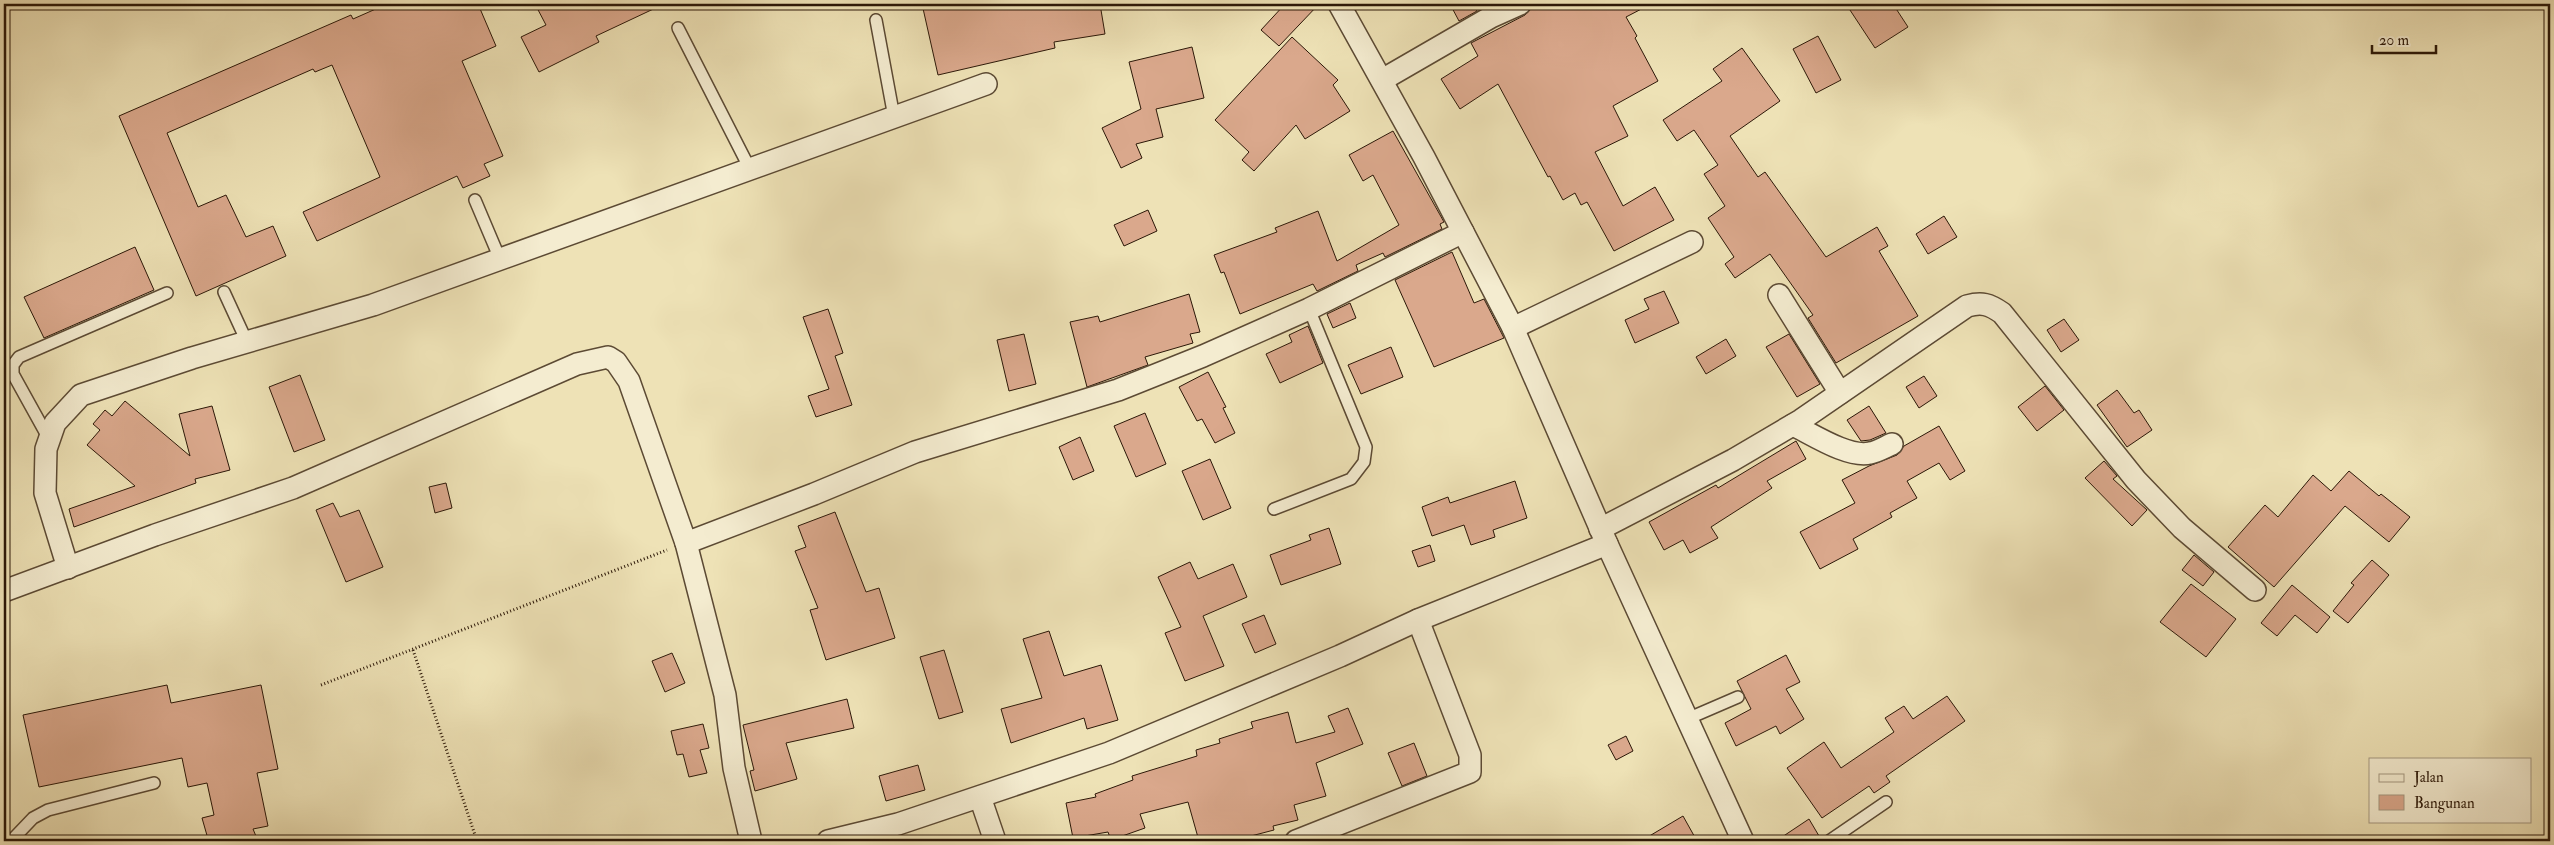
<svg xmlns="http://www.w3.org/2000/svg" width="2554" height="845" viewBox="0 0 2554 845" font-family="'IM FELL Double Pica',serif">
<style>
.building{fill:#daa88c;stroke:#2c1808}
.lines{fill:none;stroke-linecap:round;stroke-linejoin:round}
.lane-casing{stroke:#5c4a34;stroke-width:14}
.street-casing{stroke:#5c4a34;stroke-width:24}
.path{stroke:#2c1808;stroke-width:3;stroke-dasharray:1 2.5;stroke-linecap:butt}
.lane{stroke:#f4ecd0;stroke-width:11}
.street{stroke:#f4ecd0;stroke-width:21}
</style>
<rect width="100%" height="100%" fill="#eee2b6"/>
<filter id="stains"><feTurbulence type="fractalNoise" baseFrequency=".004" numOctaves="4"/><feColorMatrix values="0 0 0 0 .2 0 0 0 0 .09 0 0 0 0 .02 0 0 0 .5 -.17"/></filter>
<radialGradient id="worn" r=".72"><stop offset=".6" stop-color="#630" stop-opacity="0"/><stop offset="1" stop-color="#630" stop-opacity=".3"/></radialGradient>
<g class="building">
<path d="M387,4H478L496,46L462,61L503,156L484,164L490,176L463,188L457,176L317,241L303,212L380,177L332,65L315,72L313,69L167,133L198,207L226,195L246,237L273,226L286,256L196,296L119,116L351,15L353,19Z"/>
<path d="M535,4H664L596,36L599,42L539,72L521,37L546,25Z"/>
<path d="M922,4H1100L1105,34L1054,42L1055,48L938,75Z"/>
<path d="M1285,4H1319L1279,46L1261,30Z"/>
<path d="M1450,4H1474L1477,11L1459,21Z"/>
<path d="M1535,4H1651L1626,17L1637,36L1635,38L1658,81L1613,106L1628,136L1595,152L1623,206L1655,187L1674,220L1614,251L1587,202L1581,205L1575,193L1563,200L1550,176L1548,177L1498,84L1460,109L1441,79L1478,56L1471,43L1525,15Z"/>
<path d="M1846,4H1893L1908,27L1875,48Z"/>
<path d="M1818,36L1841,80L1816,93L1793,49Z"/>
<path d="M1292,37L1338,80L1333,85L1350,111L1305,139L1296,125L1254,171L1242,160L1249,152L1215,120Z"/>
<path d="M1192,47L1204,98L1156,109L1163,137L1136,144L1142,158L1121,168L1102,128L1141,109L1129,62Z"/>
<path d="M1742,48L1780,101L1730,136L1758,177L1765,172L1826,257L1877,227L1888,246L1879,251L1918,316L1836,363L1808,318L1813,315L1770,254L1735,278L1725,264L1734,257L1708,218L1725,206L1704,174L1718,165L1694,130L1677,141L1663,120L1722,81L1713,69Z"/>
<path d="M1393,131L1444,222L1440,224L1442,229L1385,257L1383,253L1356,265L1358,271L1317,291L1313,284L1240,314L1224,272L1221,273L1214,255L1277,232L1275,228L1318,211L1337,261L1399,225L1373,175L1363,181L1349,155Z"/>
<path d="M1148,210L1157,231L1124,246L1114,225Z"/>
<path d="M1944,216L1957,237L1928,254L1916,234Z"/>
<path d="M135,247L154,290L44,338L24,297Z"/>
<path d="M1452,252L1474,303L1484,299L1504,338L1434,367L1395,280Z"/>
<path d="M1664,291L1679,323L1635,343L1625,320L1649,309L1644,299Z"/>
<path d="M1189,294L1200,332L1190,334L1193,343L1145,357L1148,365L1087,387L1070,322L1098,316L1100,322Z"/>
<path d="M1350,303L1356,318L1333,328L1327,314Z"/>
<path d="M828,309L843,353L835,356L852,405L816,417L808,396L829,389L803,317Z"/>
<path d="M2064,319L2079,340L2061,352L2047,330Z"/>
<path d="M1308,326L1323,363L1280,383L1266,354L1292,342L1289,335Z"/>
<path d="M1024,334L1036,384L1009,391L997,340Z"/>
<path d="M1789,334L1820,384L1797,397L1766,347Z"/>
<path d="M1726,339L1736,356L1706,374L1696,357Z"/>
<path d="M1391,347L1403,377L1361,394L1348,365Z"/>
<path d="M1208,372L1226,407L1223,408L1235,433L1215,443L1202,419L1197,421L1179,387Z"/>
<path d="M300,375L325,440L294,452L269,387Z"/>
<path d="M1924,376L1937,396L1919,408L1906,387Z"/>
<path d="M2045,386L2064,410L2037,431L2018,407Z"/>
<path d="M2117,390L2134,413L2139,410L2152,430L2127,447L2097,405Z"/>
<path d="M125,401L190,456L179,414L212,406L230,470L195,479L196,483L74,527L69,509L135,486L87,445L100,430L93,424L105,410L112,416Z"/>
<path d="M1869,406L1886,433L1870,440L1861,441L1847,420Z"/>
<path d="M1145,413L1166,464L1136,477L1114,426Z"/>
<path d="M1939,426L1965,471L1950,480L1939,463L1907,481L1917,498L1890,513L1892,517L1853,539L1858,549L1820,569L1800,532L1855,503L1842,480L1869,466L1897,455L1904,446Z"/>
<path d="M1080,437L1094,471L1073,480L1059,447Z"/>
<path d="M1796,441L1806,459L1767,481L1772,488L1711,527L1718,538L1690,553L1683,540L1664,550L1649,522L1716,485L1718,488Z"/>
<path d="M1210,459L1231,508L1203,520L1182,471Z"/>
<path d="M2104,461L2117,476L2113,479L2147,510L2132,526L2085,478Z"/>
<path d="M2349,471L2379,496L2381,494L2410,517L2389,542L2345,506L2274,587L2228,547L2265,505L2278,517L2313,475L2331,491Z"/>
<path d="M1515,481L1527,518L1493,530L1495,537L1471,545L1464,525L1432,536L1422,507L1448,497L1450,503Z"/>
<path d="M446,483L452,508L435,513L429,487Z"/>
<path d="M333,503L340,517L359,510L383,567L346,582L316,510Z"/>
<path d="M835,512L866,592L879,588L895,638L826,660L810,610L818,608L795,551L806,547L798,526Z"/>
<path d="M1329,528L1341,564L1281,585L1270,555L1311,540L1309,535Z"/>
<path d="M1430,545L1435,561L1418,567L1412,551Z"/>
<path d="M2194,555L2214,572L2203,586L2182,570Z"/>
<path d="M2372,560L2389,575L2348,623L2333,611L2354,585L2351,583Z"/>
<path d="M1190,562L1198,579L1233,564L1247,597L1203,616L1224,666L1185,681L1165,633L1181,627L1158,577Z"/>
<path d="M2191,584L2236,619L2206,657L2160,622Z"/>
<path d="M2292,585L2330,617L2317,633L2295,615L2277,636L2261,623Z"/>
<path d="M1264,615L1276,644L1255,653L1242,624Z"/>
<path d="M1049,631L1064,676L1101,665L1118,720L1087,729L1084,718L1011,743L1001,709L1042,698L1023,639Z"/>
<path d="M944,650L963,712L939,719L920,657Z"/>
<path d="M672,653L685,683L665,692L652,661Z"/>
<path d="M1786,655L1800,682L1786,689L1804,719L1780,734L1776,726L1736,746L1725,723L1751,709L1737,681Z"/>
<path d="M167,685L171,703L261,685L278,769L257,773L268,826L253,829L258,841H222L221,836L208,839L202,818L214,815L207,783L188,787L182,758L39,787L23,715Z"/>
<path d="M1947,696L1965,721L1886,776L1890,782L1874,793L1869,786L1822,818L1787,768L1824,742L1841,768L1894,732L1885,718L1904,706L1913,719Z"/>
<path d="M847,699L854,728L786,743L797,779L755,791L750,771L754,770L743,725Z"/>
<path d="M1348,708L1363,744L1316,763L1326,796L1294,805L1298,820L1273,826L1274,830L1232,841H1199L1188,802L1140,814L1145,828L1111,840L1108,832L1073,838L1066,803L1096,797L1095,794L1133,780L1132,776L1197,756L1196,750L1220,743L1219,739L1253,728L1251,722L1288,712L1296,743L1335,732L1328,716Z"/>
<path d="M703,724L709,748L700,750L707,773L689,777L683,754L677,755L671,731Z"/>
<path d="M1626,736L1633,751L1616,760L1608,745Z"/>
<path d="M1414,743L1427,776L1402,786L1388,753Z"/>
<path d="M918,765L925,790L886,801L879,776Z"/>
<path d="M1683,816L1697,841H1641Z"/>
<path d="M1809,819L1822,841H1776Z"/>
</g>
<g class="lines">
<defs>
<g id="lane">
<path d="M876,20L894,117"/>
<path d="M678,28L750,169"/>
<path d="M475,200L500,259"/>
<path d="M224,292L247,342"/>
<path d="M49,439L13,374V365L19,357L167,293"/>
<path d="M1274,509L1351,479L1364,462L1366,447L1309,309"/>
<path d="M1687,719L1738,697"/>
<path d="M11,841L33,818L48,810L154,783"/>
<path d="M1829,841L1886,802"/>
</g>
<g id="street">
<path d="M1339,4L1424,157L1513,328L1607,544L1743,841"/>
<path d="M1382,80L1491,17L1520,4"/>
<path d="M1779,295L1840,393"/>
<path d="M1513,328L1692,242"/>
<path d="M1793,425C1812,434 1848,458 1870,453C1877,452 1885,447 1892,444"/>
<path d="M1600,529L1733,460L1801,420L1967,306C1982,302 1989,304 2002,313L2136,480L2182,528L2255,590"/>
<path d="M686,543L725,695L734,768L751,841"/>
<path d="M68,568L45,493L46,449L55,423L81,395L192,358L373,305L986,84"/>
<path d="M4,591L155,535L293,488L577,364L608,357L616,362L629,381L686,543L814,494L915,452L1118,390L1203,356L1309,309L1463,232"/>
<path d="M980,797L995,841"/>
<path d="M828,841L898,824L1109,753L1340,656L1418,620L1607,544"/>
<path d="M1296,841L1470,772V755L1418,620"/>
</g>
</defs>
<use href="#lane" class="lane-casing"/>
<use href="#street" class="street-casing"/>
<g class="path">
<path d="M413,650L477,841"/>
<path d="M321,685L667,550"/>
</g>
<use href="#lane" class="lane"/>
<use href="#street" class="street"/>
</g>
<rect width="2554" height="845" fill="none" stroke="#eee2b6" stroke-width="20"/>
<rect x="5" y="5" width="2544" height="835" fill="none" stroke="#2c1808" stroke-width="2.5"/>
<rect x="10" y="10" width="2534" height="825" fill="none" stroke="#2c1808"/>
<rect x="2369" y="758" width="162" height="65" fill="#f4ecd0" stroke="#a49780"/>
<rect x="2379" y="774" width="25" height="8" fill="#f4ecd0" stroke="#a49780"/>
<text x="2414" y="782" font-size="15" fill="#2c1808">Jalan</text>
<rect x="2379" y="795" width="25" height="15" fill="#daa88c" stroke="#a49780"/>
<text x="2414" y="808" font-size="15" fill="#2c1808">Bangunan</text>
<path d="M2372 45v8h64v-8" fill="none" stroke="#2c1808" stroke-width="2.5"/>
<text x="2379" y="45" font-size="15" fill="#2c1808" stroke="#f4ecd0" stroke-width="4" paint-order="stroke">20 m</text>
<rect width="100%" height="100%" filter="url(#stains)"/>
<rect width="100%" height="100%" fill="url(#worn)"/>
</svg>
